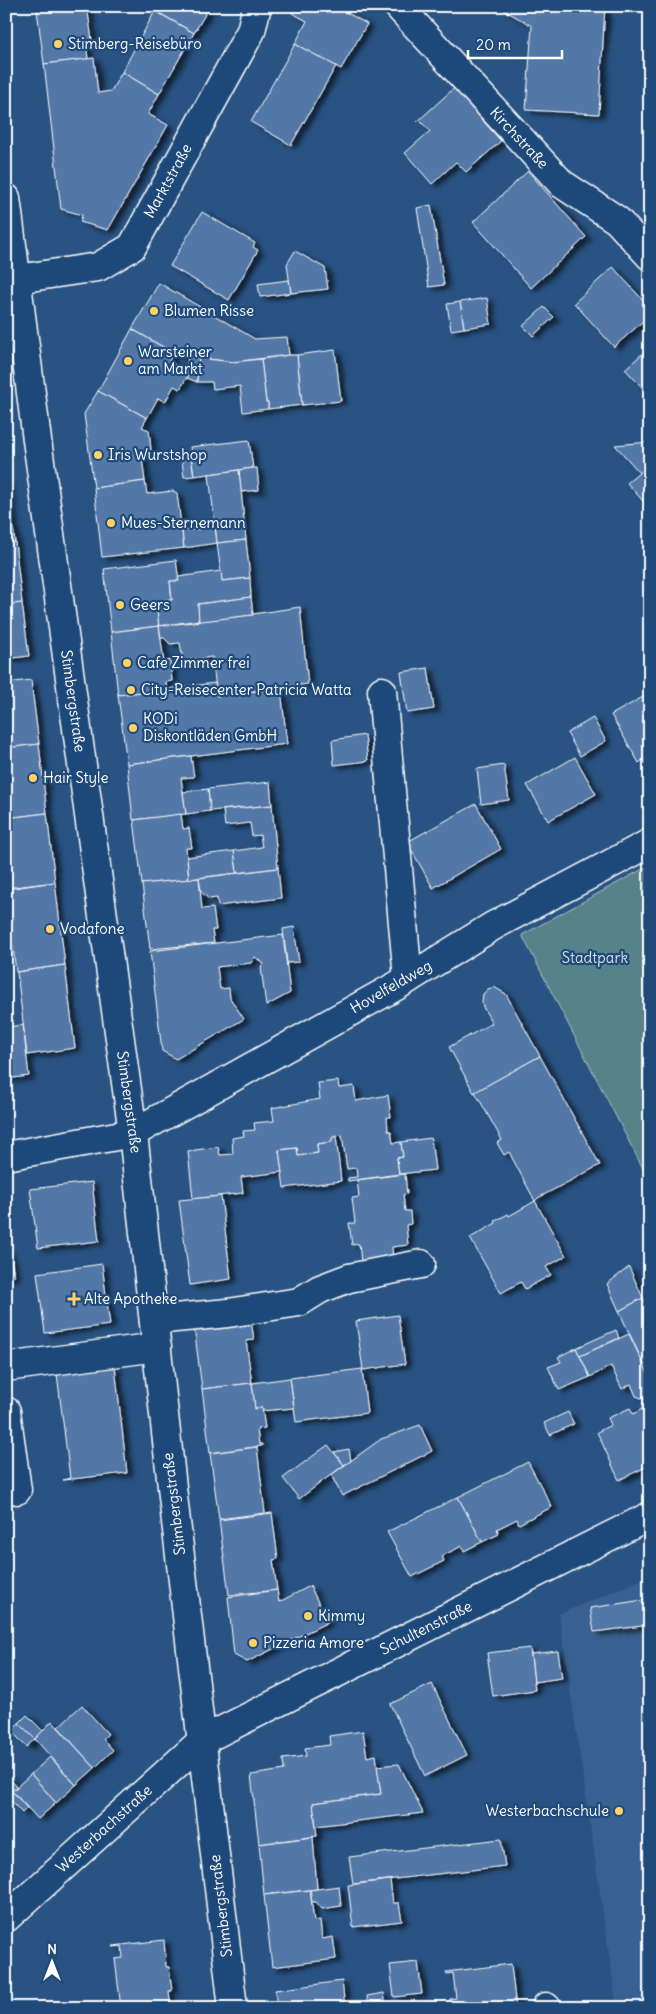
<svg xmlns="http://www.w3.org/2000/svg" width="656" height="2014" viewBox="0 0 656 2014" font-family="Delius,sans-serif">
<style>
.built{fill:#396190}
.green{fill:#588289;stroke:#acc0c4}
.building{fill:#5278a7;stroke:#fff;filter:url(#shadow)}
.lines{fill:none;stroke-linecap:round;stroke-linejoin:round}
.minor-casing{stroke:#fff;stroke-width:31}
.minor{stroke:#1f4a7a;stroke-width:28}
.poi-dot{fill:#ffd166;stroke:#1f4a7a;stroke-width:2}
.labels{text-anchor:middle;stroke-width:4.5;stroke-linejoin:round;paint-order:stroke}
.poi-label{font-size:15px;fill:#fff;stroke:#1f4a7a;text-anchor:start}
.street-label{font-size:15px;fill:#fff;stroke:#1f4a7a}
.park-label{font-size:15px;fill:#d5e0e2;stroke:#1f4a7a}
</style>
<defs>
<filter id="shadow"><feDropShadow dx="5.5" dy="3" stdDeviation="2.5" flood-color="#0009"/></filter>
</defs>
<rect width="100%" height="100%" fill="#295383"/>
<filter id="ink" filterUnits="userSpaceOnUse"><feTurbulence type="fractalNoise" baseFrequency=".02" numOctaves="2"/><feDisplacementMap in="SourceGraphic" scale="10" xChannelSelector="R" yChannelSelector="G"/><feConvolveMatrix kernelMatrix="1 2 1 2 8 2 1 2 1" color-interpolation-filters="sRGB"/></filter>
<g filter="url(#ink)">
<path class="built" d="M650,1576V2008H617L559,1614Z"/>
<path class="green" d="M650,865V1182L522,935Z"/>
<g class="building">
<path d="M69,6H87L92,40L86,41L88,59L44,64L37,10Z"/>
<path d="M147,6H210L194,33Z"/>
<path d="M296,6H347L344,11L367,24L341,69L295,44L307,21L292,13Z"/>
<path d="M497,6H605L599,114L526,110L532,26Z"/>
<path d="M155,11L194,33L159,94L122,72Z"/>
<path d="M295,44L336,66L291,145L251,122Z"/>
<path d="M94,58L98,93L111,91L122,72L159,94L148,114L168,125L108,230L80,222L82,215L61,209L44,64Z"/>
<path d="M454,88L501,141L466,172L456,162L432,184L405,153L430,131L419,120L417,122Z"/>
<path d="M528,171L586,237L531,288L473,222Z"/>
<path d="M431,205L444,285L429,287L417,208Z"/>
<path d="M202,212L255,243L253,247L258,250L229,300L170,266Z"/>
<path d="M295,251L325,268L328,289L291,293L287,264Z"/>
<path d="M613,267L650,308V315L614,347L574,303Z"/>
<path d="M289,280L291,293L260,297L258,284Z"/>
<path d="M159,283L255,339L287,337L289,355L233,362L177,355L132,329Z"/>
<path d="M487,298L491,324L464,328L460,302Z"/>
<path d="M460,302L464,328L451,330L447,304Z"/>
<path d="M544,307L554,317L533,336L523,326Z"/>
<path d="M132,329L173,353L169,361L189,374L180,389L174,386L165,402L158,398L147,418L98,391Z"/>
<path d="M650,347V396L625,369Z"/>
<path d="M335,350L341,401L302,405L297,355Z"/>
<path d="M289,355H297L302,405L268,409V402H266L261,359Z"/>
<path d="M188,357L199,358L197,382L187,378L189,374L187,372Z"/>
<path d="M199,358L233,362L261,359L266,402H268V409L243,412L240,386L213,389L212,382H197Z"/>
<path d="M98,391L147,418L142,427L149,430L151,450L141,451L145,481L94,488L84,414Z"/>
<path d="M249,440L253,468L194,476L190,447Z"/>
<path d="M649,442L650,464L640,473L615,445Z"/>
<path d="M191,458L194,476L184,477L182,460Z"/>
<path d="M649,465L650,466V509L627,483Z"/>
<path d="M253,468H257L259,490L241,492L239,470Z"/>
<path d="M239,470L246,540L217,543L209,474Z"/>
<path d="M6,481H7L15,542L6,543Z"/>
<path d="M145,481L147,494L173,491L177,493L184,548L102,557L94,488Z"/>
<path d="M215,527L217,543L184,548L182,531Z"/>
<path d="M246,540L250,578L222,581L217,543Z"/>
<path d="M15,542L22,603L6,605V543Z"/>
<path d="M176,560L179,581H170L172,600H165L167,609L157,610L159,626L111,632L104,569Z"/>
<path d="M221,571L222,581L250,578L251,597L198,604L199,620L159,626L157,610L167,609L165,600H172L170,581H179L178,577Z"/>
<path d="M251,597L253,615L199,622L198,604Z"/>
<path d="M22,603L29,656L6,659V605Z"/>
<path d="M300,607L308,684L217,696L212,657L183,661L180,643L170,644L164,638H161L159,626L253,615V614Z"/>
<path d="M159,626L164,662L170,660L172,681L166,682L167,689L118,695L111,632Z"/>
<path d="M428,668L434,709L407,713L401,672Z"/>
<path d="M31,680L39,744L6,748V683Z"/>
<path d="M215,683L217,696L281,688L287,744L127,764L118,695Z"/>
<path d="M650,693V757L645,760L647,767L643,760L639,763L611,715Z"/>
<path d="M593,718L606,741L580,756L567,733Z"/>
<path d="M365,735L368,761L334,765L332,740Z"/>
<path d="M39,744L47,813L6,818V748Z"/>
<path d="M191,756L194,777L181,778L186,814L133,820L127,764Z"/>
<path d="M575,757L596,794L548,821L527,785Z"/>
<path d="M504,765L509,800L481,804L477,769Z"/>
<path d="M270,782L272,805L210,811L208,789Z"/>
<path d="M208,789L210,811L186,814L183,792Z"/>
<path d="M476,804L501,849L433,888L407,842Z"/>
<path d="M272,805L278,868L237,873L234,851L262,847L260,835L252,836L250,823L225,826L223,810Z"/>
<path d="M47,813L55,882L6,888V818Z"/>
<path d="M181,814L183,829L189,828L192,848H186L189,879L142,884L134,820Z"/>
<path d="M234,851L237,873L189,879L187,857Z"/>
<path d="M278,868L281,898L218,906L217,898L209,899L201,892L199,878Z"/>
<path d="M199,878L202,909L213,908L216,930H212L214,943L150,949L142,884Z"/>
<path d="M55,882L65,965L16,972L6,889Z"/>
<path d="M294,927L299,962L287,963L283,929Z"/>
<path d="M283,935L290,993L266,1006L261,967L264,964L255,957L251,963L217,967L220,989L229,988L230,998L244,1019L176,1059L162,1051L150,951Z"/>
<path d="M65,965L75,1048L27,1055L17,972Z"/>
<path d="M494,987L506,994L540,1056L474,1093L449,1047L492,1023L483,1007L482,1002L483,994L488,989Z"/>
<path d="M23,1025L29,1076L6,1079V1027Z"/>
<path d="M540,1056L600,1165L538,1198L535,1201L509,1152L504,1155L497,1143L502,1140L475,1092Z"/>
<path d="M338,1081L339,1088L354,1086L356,1101L388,1095L391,1117H387L388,1131H391L393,1143L401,1142L403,1157L397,1158L399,1174L348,1181V1178L357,1177L356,1168L347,1169L342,1135L336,1136L332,1138V1142L317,1144L318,1153L298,1156L297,1148L279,1150L282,1172L241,1177L243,1193L193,1199L188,1151L218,1147L220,1155L233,1154L232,1138L244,1136L243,1131L255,1130L254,1123L274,1121L272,1108L320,1099L318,1083Z"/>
<path d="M336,1136L341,1181L284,1188L279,1150L297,1148L298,1156L318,1153L317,1144L332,1142V1138Z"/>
<path d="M431,1138L435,1170L399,1174L397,1158L403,1157L401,1142Z"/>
<path d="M405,1174L407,1194L403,1195L405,1211H410L411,1224L406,1225L408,1245L392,1247L393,1259L361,1262L359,1244L352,1245L349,1223H355L352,1198L359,1197L357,1180Z"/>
<path d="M92,1182L99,1241L38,1248L30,1189Z"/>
<path d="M221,1196L231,1279L190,1285L179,1200Z"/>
<path d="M535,1201L566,1256L546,1267L551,1275L525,1289L521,1282L501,1293L470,1238L496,1223L495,1221L508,1214L509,1216Z"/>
<path d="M8,1250L15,1276L6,1279V1251Z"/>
<path d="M102,1264L110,1325L45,1333L37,1273Z"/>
<path d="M629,1267L643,1298L619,1311L607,1284Z"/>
<path d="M643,1298L650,1313V1378L619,1311Z"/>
<path d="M398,1315L405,1364L363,1370L356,1321Z"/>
<path d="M251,1320L254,1340L246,1341L252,1383L202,1389L194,1327Z"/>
<path d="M616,1330L619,1338L580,1356L576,1348Z"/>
<path d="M629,1334L650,1378V1465L619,1480L597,1432L611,1425L608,1418L630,1408L633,1414L642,1409L644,1399L636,1396L631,1384L622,1389L611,1366L590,1377L580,1356Z"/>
<path d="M576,1348L590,1377L559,1390L548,1367L561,1362L558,1357Z"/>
<path d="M115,1366L127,1473L63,1480L70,1478L57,1374L50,1375L49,1374Z"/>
<path d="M362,1369L367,1413L296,1422L290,1378Z"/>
<path d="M290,1378L294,1408L262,1411V1408L255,1409L252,1383Z"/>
<path d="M252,1383L255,1409L262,1408L265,1428L257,1429L259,1444H262V1446L210,1453L202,1389Z"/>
<path d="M568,1412L574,1424L550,1435L544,1423Z"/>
<path d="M420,1425L432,1451L342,1496L331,1475L381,1439Z"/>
<path d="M328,1445L344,1465L299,1499L283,1478Z"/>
<path d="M257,1447L265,1513L219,1519L210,1453Z"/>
<path d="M349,1449L351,1461L344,1465L334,1452Z"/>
<path d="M528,1462L552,1507L519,1524L517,1519L497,1529L499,1534L482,1542L458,1497Z"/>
<path d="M458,1497L482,1542L464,1551L462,1546L442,1556L444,1561L412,1577L387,1532Z"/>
<path d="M272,1513L278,1559L273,1560L277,1590L229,1595L219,1520Z"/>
<path d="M310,1586L328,1622L247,1662L234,1655L228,1597L277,1590L279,1602Z"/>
<path d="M650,1599V1625L594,1632L590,1608Z"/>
<path d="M530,1648L535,1690L493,1696L487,1653Z"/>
<path d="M558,1651L562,1678L534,1682L531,1654Z"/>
<path d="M432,1684L467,1755L425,1776L390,1704Z"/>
<path d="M82,1705L108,1734L103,1739L113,1750L95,1768L58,1727Z"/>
<path d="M27,1715L43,1731L35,1739L19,1723Z"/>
<path d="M52,1721L95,1768L76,1785L35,1739Z"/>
<path d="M19,1723L35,1739L26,1747L11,1730Z"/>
<path d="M363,1731L367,1757L376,1755L381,1794L313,1803L317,1836L259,1844L251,1775L284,1770L283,1759L306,1756L305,1748L330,1745L329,1736Z"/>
<path d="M50,1757L76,1785L56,1803L31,1774Z"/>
<path d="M399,1764L423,1813L316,1826L313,1803L381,1794L377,1766Z"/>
<path d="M31,1774L56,1803L38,1819L12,1791Z"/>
<path d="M6,1775L17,1787L12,1791L27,1808L22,1813L6,1795Z"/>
<path d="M313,1837L317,1889L264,1895L259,1844Z"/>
<path d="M501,1839L505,1866L353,1884L349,1857Z"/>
<path d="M390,1880L393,1903H399L402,1921L353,1927L348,1885Z"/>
<path d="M339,1886L341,1906L322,1909L316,1902H312L310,1890Z"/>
<path d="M310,1890L314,1921L320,1920L322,1939L333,1937L336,1959L272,1967L264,1895Z"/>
<path d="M164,1940L166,1967H169L172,1991H169L171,2008H121L115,1959L123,1958L122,1946L113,1947V1946Z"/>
<path d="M418,1962L422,1994L394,1997L390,1965Z"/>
<path d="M511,1964L516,2008H450V1999L456,1998L453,1973L447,1974L446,1972Z"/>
<path d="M342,1981L345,2008H277L275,1990Z"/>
<path d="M384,1993L386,2008H368L367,1996Z"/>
</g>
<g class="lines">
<defs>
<g id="minor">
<path d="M398,6L562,184L617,220L650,256"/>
<path d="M6,198L37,440L133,1133L173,1496L233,2008"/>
<path d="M17,279L98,267L132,247L251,31L257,6"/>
<path d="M382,691L408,979"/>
<path d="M6,1156L133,1133L398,985L493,926L650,843"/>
<path d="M154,1320L228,1313L299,1302L320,1289L349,1278L421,1264"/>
<path d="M6,1367L157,1347"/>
<path d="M6,1411L17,1490"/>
<path d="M6,1918L203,1740L650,1516"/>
<path d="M546,2007L547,2008"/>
</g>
</defs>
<use href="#minor" class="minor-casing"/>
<use href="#minor" class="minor"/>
</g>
</g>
<g class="poi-dot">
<circle cx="58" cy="44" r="5"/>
<circle cx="154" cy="311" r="5"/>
<circle cx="128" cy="361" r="5"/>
<circle cx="98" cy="455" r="5"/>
<circle cx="111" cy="523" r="5"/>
<circle cx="120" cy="605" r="5"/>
<circle cx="127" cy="663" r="5"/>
<circle cx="131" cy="690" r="5"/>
<circle cx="133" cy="728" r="5"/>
<circle cx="33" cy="778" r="5"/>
<circle cx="50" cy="929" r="5"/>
<path d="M71.5 1291.5h5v5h5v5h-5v5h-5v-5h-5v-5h5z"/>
<circle cx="308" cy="1616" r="5"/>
<circle cx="253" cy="1643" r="5"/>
<circle cx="619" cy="1811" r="5"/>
</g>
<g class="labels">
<g class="poi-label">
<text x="68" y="49">Stimberg-Reisebüro</text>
<text x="164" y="316">Blumen Risse</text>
<text x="138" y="357">Warsteiner<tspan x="138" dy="17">am Markt</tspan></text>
<text x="108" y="460">Iris Wurstshop</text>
<text x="121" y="528">Mues-Sternemann</text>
<text x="130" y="610">Geers</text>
<text x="137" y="668">Cafe Zimmer frei</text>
<text x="141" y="695">City-Reisecenter Patricia Watta</text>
<text x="143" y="724">KODi<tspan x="143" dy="17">Diskontläden GmbH</tspan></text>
<text x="43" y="783">Hair Style</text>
<text x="60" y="934">Vodafone</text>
<text x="84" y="1304">Alte Apotheke</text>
<text x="318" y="1621">Kimmy</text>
<text x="263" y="1648">Pizzeria Amore</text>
<text x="609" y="1816" text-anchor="end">Westerbachschule</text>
</g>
<g class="street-label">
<text transform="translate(519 138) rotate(47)" y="5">Kirchstraße</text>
<text transform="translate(168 181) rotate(-61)" y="5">Marktstraße</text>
<text transform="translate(73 701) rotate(82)" y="5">Stimbergstraße</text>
<text transform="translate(391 987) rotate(-30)" y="5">Hovelfeldweg</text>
<text transform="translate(129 1102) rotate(82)" y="5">Stimbergstraße</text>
<text transform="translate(174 1504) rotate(-97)" y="5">Stimbergstraße</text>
<text transform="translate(426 1628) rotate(-27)" y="5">Schultenstraße</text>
<text transform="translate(104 1829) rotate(-42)" y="5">Westerbachstraße</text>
<text transform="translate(221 1906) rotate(-97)" y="5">Stimbergstraße</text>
</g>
<g class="park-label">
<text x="595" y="963">Stadtpark</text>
</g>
</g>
<rect width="656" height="2014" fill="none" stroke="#1f4a7a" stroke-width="25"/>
<rect x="12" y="12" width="631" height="1989" fill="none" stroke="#fff" stroke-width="2" filter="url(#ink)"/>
<g transform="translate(52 1962)" stroke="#1f4a7a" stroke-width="4" paint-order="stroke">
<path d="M0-4L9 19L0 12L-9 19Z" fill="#ffffff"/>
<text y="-8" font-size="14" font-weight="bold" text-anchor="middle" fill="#ffffff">N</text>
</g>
<path d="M468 50v8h94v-8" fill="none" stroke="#ffffff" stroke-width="2.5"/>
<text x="476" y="50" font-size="15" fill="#ffffff" stroke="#1f4a7a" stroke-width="4" paint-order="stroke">20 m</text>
</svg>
